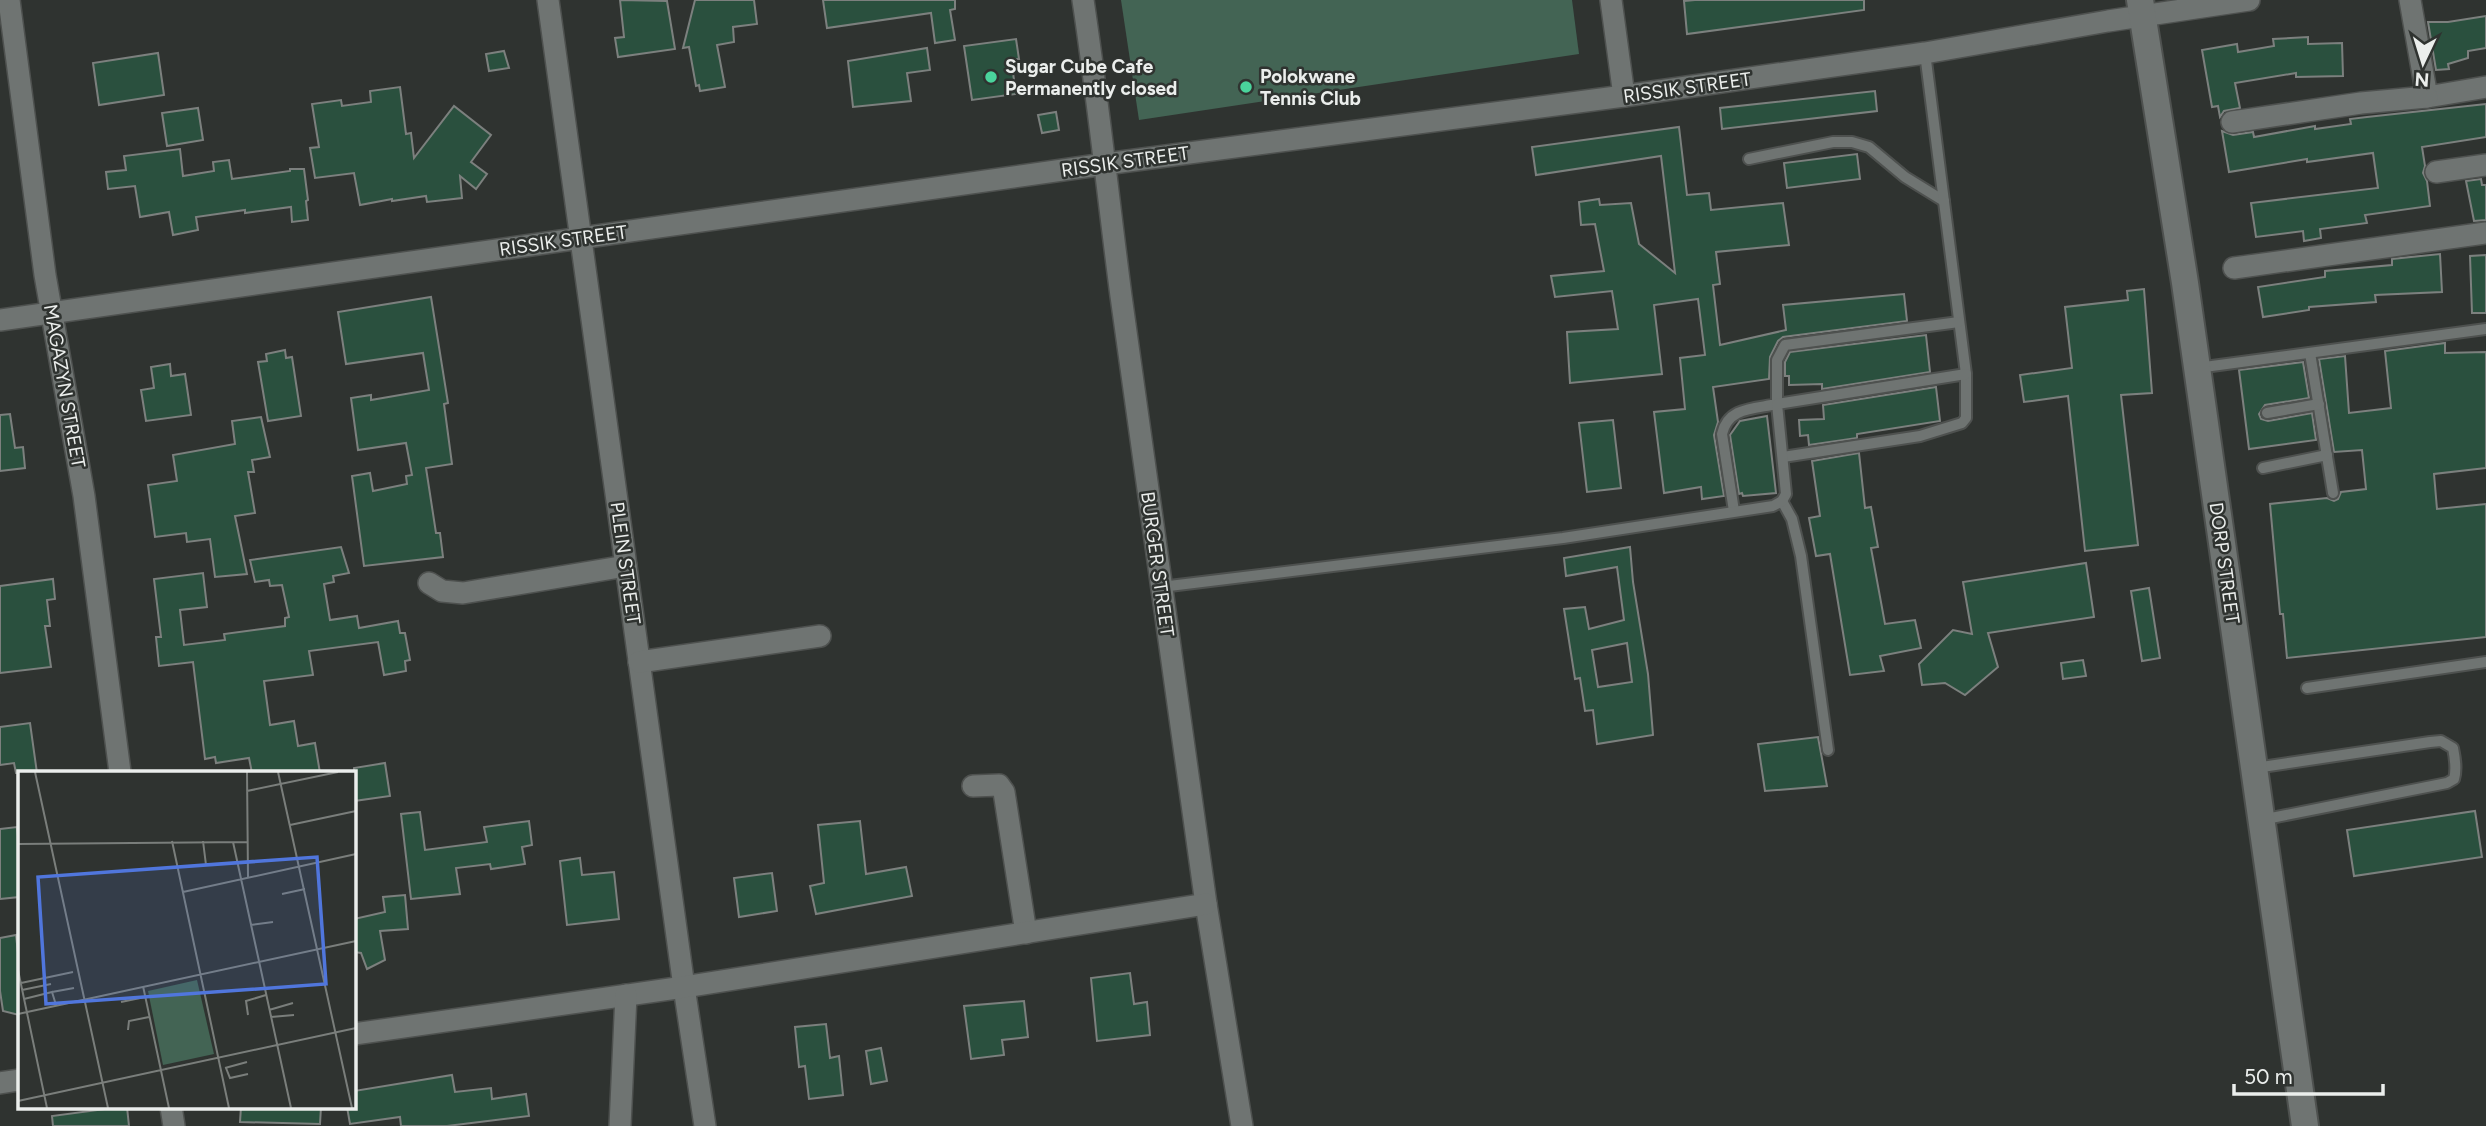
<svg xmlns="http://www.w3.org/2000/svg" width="2486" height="1126" viewBox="0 0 2486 1126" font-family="Figtree,sans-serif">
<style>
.green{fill:#436454}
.building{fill:#2a503e;stroke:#7c807e;stroke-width:2;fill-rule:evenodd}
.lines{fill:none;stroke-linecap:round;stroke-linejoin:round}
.service-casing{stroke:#4e514f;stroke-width:14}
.minor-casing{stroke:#4e514f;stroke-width:24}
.tertiary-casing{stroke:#4e514f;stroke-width:30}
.service{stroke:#6f7472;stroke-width:10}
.minor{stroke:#6f7472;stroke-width:21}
.tertiary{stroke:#6f7472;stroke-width:26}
.poi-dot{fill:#4ad49c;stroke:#2f3330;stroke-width:2.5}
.labels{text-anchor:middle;stroke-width:5;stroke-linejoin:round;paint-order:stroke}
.poi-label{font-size:19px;font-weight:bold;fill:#ebeeec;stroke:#2f3330;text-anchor:start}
.street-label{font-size:19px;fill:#ebeeec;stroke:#2f3330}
.inset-road{fill:none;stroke:#7a7e7b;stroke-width:2}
.view{fill:#5076dd;fill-opacity:0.15;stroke:#5076dd;stroke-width:3.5}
.inset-edge{fill:none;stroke:#ebeeec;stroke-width:3.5}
</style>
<rect width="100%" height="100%" fill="#2f3330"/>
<path class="green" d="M1121,0H1572L1579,54L1139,120Z"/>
<g class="building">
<path d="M620,0L667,1L675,49L618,57L615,38L624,37Z"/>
<path d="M695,0H754L757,24L733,27L734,42L717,45L725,87L700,91L699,85L696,86L689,47L683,48Z"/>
<path d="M823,0H955V9L950,10L955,40L935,43L931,13L827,28Z"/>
<path d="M1695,0H1864V10L1687,34L1684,1Z"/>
<path d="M2486,16V48L2468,51V58L2448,64L2449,69L2436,70L2428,22H2448Z"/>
<path d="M2308,37V44L2342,43L2343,76L2296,77V73L2235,83L2240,108L2224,111L2220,117L2218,106L2212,107L2202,50L2237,44L2238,52L2274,46L2273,39Z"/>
<path d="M1016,39L1019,59H1011L1016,94L972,100L964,46Z"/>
<path d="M927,48L930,70L907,73L911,101L853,107L848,61Z"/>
<path d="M504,51L509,68L489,71L486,54Z"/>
<path d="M158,53L164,95L99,105L93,63Z"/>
<path d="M400,87L406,134L411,133L414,158L454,106L491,135L471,162L487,174L476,189L460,176L462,198L427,202L426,196L392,201V199L360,205L354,173L315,178L310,148L319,147L312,104L341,100L342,106L371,102L370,91Z"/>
<path d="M1875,91L1877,111L1722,129L1720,108Z"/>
<path d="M2486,104V137L2422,147L2425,166L2423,173L2427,181L2430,206L2365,215L2367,223L2320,229L2321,238L2304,241L2303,231L2256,237L2251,203L2378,188L2373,153L2307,162V159L2229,172L2222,131L2233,135L2253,132L2254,137L2315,126V129L2351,124L2350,119L2367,117Z"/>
<path d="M198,108L203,140L167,146L162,113Z"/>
<path d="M1056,112L1059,130L1042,133L1038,115Z"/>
<path d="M1679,127L1687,195L1709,193L1711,210L1783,203L1789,245L1716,252L1720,284L1713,285L1720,345L1786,330L1783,305L1904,294L1907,321L1783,337L1778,341L1770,357L1769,379L1713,387L1718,422L1714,435L1724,496L1702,499L1701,487L1664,493L1654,412L1685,409L1680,358L1705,355L1698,299L1654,305L1662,374L1570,383L1567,332L1618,329L1612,291L1555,297L1551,276L1604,271L1595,224L1581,225L1579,202L1599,199L1600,205L1631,203L1639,244L1675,273L1661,156L1536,175L1532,147Z"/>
<path d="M180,149L183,176L214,171L213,162L229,160L232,179L290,171V169H304L308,200L306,201L308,220L292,222L291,207L245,213V210L196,217L198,230L173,235L169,212L140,217L135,186L108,189L106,172L126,170L124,156Z"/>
<path d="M1857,154L1860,179L1787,188L1784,163Z"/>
<path d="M2481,179L2482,185H2486V220L2474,221L2466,181Z"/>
<path d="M2440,254L2442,292L2375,295L2376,302L2309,307V310L2263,317L2258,287L2325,277V271L2392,265V259Z"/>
<path d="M2486,255V313H2472L2470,256Z"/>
<path d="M2144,289L2152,393L2121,395L2138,545L2085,551L2068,396L2024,402L2020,375L2072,368L2065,307L2128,300L2127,291Z"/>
<path d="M431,297L448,403L444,404L452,464L426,468L436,533H440L443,557L364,566L352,476L370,473L373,491L407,484L406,476L412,475L406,443L358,450L351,398L371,395V400L429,390L423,353L346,364L338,312Z"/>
<path d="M1926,335L1930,372L1822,389V384L1789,385V376H1785V362L1790,352Z"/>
<path d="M2445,343V353L2486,352V468L2434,474L2437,509L2486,504V637L2287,658L2283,614H2280L2270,504L2327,498L2334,501L2338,499L2341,492L2366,489L2362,450L2334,452L2319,359L2345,356L2349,413L2391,408L2385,351Z"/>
<path d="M285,350L286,358L292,357L301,416L268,421L258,362L267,361L266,354Z"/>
<path d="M2303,362L2309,398L2265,405L2259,414L2261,419L2268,421L2312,413L2316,440L2249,449L2239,370Z"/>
<path d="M170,364L171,376L185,374L191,415L146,421L141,390L154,388L151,367Z"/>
<path d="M1936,387L1940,421L1857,434V438L1809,445L1808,435L1800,436L1799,420L1824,419L1823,405Z"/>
<path d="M10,414L15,448L23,447L25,468L0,471V415Z"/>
<path d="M1767,416L1776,493L1743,496L1742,493L1739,494L1730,435L1740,421Z"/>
<path d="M261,417L270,457L252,460L254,472H248L255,513L235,516L247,574L215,577L210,539L187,542L186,533L155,537L148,485L177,481L173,455L235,444L232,421Z"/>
<path d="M1613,420L1621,488L1587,492L1579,423Z"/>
<path d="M1859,453L1865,508L1871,507L1878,547L1871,548L1885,624L1915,620L1921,648L1880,656L1884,671L1850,675L1830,554L1816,556L1809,518L1820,516L1812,461Z"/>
<path d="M341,547L349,573L333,576L334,582L324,584L330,620L357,616L359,628L398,621L400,633H405L410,660L405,661L406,671L384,675L378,642L309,651L313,675L264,681L270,725L294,721L298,746L315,743L320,773H252L249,758L216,763L215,757L205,759L193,662L159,666L156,637H161L154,579L203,573L207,607L180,610L184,645L225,640L224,634L285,626V618L289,617L282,585L270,586L269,580L255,582L250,560Z"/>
<path d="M1630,547L1633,582L1648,674L1653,735L1597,744L1593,710L1585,711L1580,678L1575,679L1564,609L1585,607L1589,629L1624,620L1617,567L1566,576L1564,558ZM1627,643L1632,682L1598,687L1592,650Z"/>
<path d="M2086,563L2094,617L1988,633L1998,667L1965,695L1945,683L1922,685L1919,664L1953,630L1972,634L1963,582Z"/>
<path d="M53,579L55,599L47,600L50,626H45L51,667L0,673V586Z"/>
<path d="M2149,588L2160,658L2142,661L2131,591Z"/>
<path d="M2083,660L2086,676L2063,679L2061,663Z"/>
<path d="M30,723L37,773H16L14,763L0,765V727Z"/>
<path d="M1818,737L1827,786L1765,791L1758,744Z"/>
<path d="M385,763L390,796L354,801V768Z"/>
<path d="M2475,811L2482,857L2354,876L2347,830Z"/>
<path d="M420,812L425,850L487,842L484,827L529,821L532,845L522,847L525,864L491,869L490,864L456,868L460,894L411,899L401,814Z"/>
<path d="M860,821L866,874L906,867L912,896L816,914L810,886L824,883L818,825Z"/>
<path d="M17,827L19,846V897L0,899V829Z"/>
<path d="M580,858L582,875L614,872L619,919L567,925L560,861Z"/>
<path d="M772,873L777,911L739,917L734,878Z"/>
<path d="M405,895L408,929L380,931L385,960L367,969L361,953L354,952V919L385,912L383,897Z"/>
<path d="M16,935L19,962V1015L3,1011L0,991V938Z"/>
<path d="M1130,973L1134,1004L1147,1002L1150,1035L1097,1041L1091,978Z"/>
<path d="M1024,1001L1028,1037L1002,1040L1004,1055L971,1059L964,1006Z"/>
<path d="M826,1024L830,1058L839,1056L843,1095L809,1099L805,1066L799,1067L795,1027Z"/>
<path d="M881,1048L887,1081L871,1084L866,1051Z"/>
<path d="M452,1075L455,1092L491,1088L492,1099L526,1094L529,1116L447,1126H401L400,1117L350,1124L347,1107H354V1091Z"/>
<path d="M120,1107H127L129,1126H53L52,1116Z"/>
<path d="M241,1107H321L320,1124L240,1122Z"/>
</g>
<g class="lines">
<defs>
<g id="service">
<path d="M1749,159L1833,142H1852L1869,147L1905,177L1944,201"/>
<path d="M2310,353L2333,493"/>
<path d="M2197,368L2486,329"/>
<path d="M2267,413L2319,404"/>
<path d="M1783,457L1920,436L1962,423L1966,418V374L1925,53"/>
<path d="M2263,468L2327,455"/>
<path d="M1782,501L1792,519L1801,556L1828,750"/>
<path d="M1734,511L1722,434C1728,407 1754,409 1777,404V360L1785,345L1959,322"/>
<path d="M1161,587L1563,538L1773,506L1782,501L1786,494L1777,404L1966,374"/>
<path d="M2307,688L2486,662"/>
<path d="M2255,768L2430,742L2441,741L2453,748C2455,758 2457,769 2454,779L2447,783L2261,820"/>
</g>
<g id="minor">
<path d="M9,0L45,275L84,496L120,772"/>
<path d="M548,0L684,987L705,1126"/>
<path d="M1083,0C1098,99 1108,197 1121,296L1206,904L1242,1126"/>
<path d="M1611,0L1624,96"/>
<path d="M2410,0L2427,97L2486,87"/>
<path d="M2232,122L2361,103L2427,97"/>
<path d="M2436,172L2486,165"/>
<path d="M2234,268L2486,233"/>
<path d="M0,320L1105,164L1624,96L1925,53L2108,21L2249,0"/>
<path d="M429,583L442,591L463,593L626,566"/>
<path d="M639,662L820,636"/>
<path d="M973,786L999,785L1004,792L1026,933"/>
<path d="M354,1034L684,987L1206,904"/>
<path d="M0,1083L19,1080"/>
<path d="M171,1107L174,1126"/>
<path d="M620,1126L626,995"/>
</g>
<path id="tertiary" d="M2140,0L2185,283L2305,1126"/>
</defs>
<use href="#service" class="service-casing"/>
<use href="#minor" class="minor-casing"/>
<use href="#tertiary" class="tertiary-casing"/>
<use href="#service" class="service"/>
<use href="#minor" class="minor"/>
<use href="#tertiary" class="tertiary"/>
</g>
<g class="poi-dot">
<circle cx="991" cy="77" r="7"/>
<circle cx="1246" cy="87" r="7"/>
</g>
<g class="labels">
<g class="poi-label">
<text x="1005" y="73">Sugar Cube Cafe<tspan x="1005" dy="22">Permanently closed</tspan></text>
<text x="1260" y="83">Polokwane<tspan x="1260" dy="22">Tennis Club</tspan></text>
</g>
<g class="street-label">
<text transform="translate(1687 87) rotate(-8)" y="7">RISSIK STREET</text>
<text transform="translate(1125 161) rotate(-8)" y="7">RISSIK STREET</text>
<text transform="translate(563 240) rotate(-8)" y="7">RISSIK STREET</text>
<text transform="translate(65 386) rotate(80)" y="7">MAGAZYN STREET</text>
<text transform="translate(626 563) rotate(82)" y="7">PLEIN STREET</text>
<text transform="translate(2225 563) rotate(82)" y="7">DORP STREET</text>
<text transform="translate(1158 564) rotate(82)" y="7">BURGER STREET</text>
</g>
</g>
<g transform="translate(18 771)">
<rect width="338" height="338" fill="#2f3330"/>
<path d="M179,209L196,283L145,294L130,220Z" fill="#436454"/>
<path class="inset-road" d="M17,1L90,337M229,1L230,106M260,1L334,337M229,20L320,1M272,54L338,40M154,70L211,337M185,70L188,94M215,71L273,337M0,73L229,71M165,121L338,83M264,123L287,118M233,154L255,151M0,199L29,337M3,212L55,201M125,215L151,337M4,219L33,213M34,221L56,217M6,228L34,221L38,234M103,231L127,226M251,239L275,232M0,243L338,170M230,244L228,230L248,224M253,246L276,244M110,259L111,250L131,246M207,297L229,291M208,297L212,307L230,303M0,330L338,257"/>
<path class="view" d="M299,86L308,213L28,233L20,106Z"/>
<rect width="338" height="338" class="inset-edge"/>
</g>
<g transform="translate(2423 63) rotate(184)" stroke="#2f3330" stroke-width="5" paint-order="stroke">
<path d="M0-5L12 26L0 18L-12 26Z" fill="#ebeeec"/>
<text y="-10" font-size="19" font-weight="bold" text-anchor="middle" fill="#ebeeec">N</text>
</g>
<path d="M2234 1084v10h149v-10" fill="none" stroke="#ebeeec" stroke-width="3.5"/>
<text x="2244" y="1084" font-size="21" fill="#ebeeec" stroke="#2f3330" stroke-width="5" paint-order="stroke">50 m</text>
</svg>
